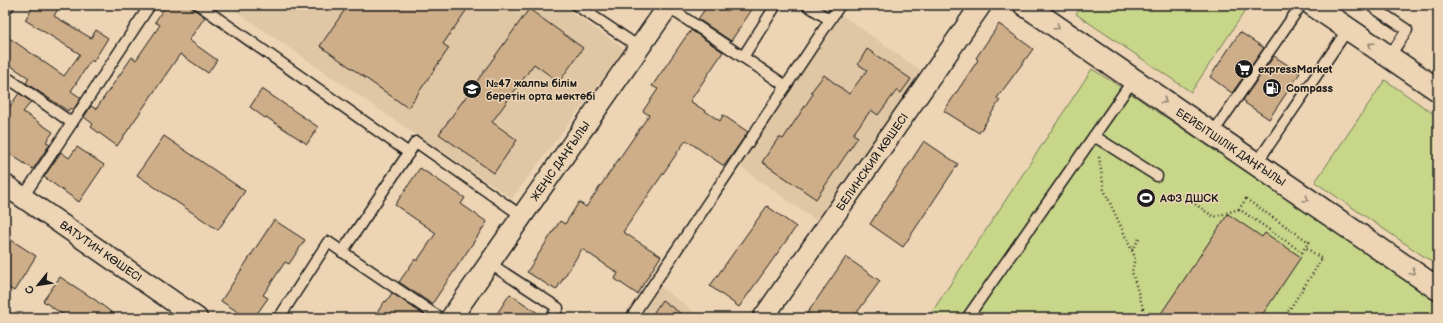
<svg xmlns="http://www.w3.org/2000/svg" width="1443" height="323" viewBox="0 0 1443 323" font-family="'Balsamiq Sans',sans-serif">
<style>
.built{fill:#dfc6a4}
.green{fill:#c8d68a;stroke:#727953}
.building{fill:#cdae89;stroke:#1c1c1c}
.lines{fill:none;stroke-linecap:round;stroke-linejoin:round}
.service-casing{stroke:#1c1c1c;stroke-width:13}
.minor-casing{stroke:#1c1c1c;stroke-width:23}
.secondary-casing{stroke:#1c1c1c;stroke-width:25}
.path{stroke:#1c1c1c;stroke-width:2.5;stroke-dasharray:1 3;stroke-linecap:butt}
.service{stroke:#ecd4b4;stroke-width:10}
.minor{stroke:#ecd4b4;stroke-width:20}
.secondary{stroke:#ecd4b4;stroke-width:22}
.oneway{stroke:#8e8170}
.labels{text-anchor:middle;stroke-width:3;stroke-linejoin:round;paint-order:stroke}
.poi-label{font-size:11px;font-weight:bold;fill:#1c1c1c;stroke:#ecd4b4;text-anchor:start}
.street-label{font-size:11px;fill:#1c1c1c;stroke:#ecd4b4}
</style>
<rect width="100%" height="100%" fill="#ecd4b4"/>
<filter id="ink" filterUnits="userSpaceOnUse"><feTurbulence type="fractalNoise" baseFrequency=".025" numOctaves="2"/><feDisplacementMap in="SourceGraphic" scale="8" xChannelSelector="R" yChannelSelector="G"/><feConvolveMatrix kernelMatrix="1 2 1 2 8 2 1 2 1" color-interpolation-filters="sRGB"/></filter>
<g filter="url(#ink)">
<g class="built">
<path d="M236,5H561L625,49L512,198L409,130L233,9Z"/>
<path d="M842,15L923,72L818,222L738,165Z"/>
<path d="M660,287L703,318H639Z"/>
</g>
<g class="green">
<path d="M1082,5H1249L1191,92L1076,14Z"/>
<path d="M1092,69L1130,93L1438,302V318H928Z"/>
<path d="M1385,80L1438,117V266L1315,182Z"/>
</g>
<g class="building">
<path d="M34,5H60L54,16L91,38L96,30L108,38L93,62L91,60L71,91L81,98L73,110L70,108L68,111L26,83L29,78L5,62V35L64,76L80,54L25,20Z"/>
<path d="M166,5H188L205,17L189,40L217,60L208,73L180,54L117,146L91,127L93,124L84,117L91,106L96,109L132,57L136,60L160,25L155,22Z"/>
<path d="M348,5H470L443,44L449,48L408,108L320,46Z"/>
<path d="M708,5H755L731,41L698,19Z"/>
<path d="M529,9L583,48L559,82L534,64L492,122L517,140L494,173L439,134Z"/>
<path d="M999,24L1033,49L997,98L1000,100L979,133L944,111L978,60L976,58Z"/>
<path d="M691,30L723,52L690,101L720,121L723,115L748,132L724,166L686,140L623,232L661,256L637,294L615,279L618,273L582,249L556,290L527,272L560,221L565,224L579,202L586,207L649,115L643,111L658,89L652,86L687,35H688Z"/>
<path d="M1240,32L1264,48L1232,93L1210,77Z"/>
<path d="M867,49L911,79L901,93L897,90L878,115L871,110L853,134L858,137L816,199L762,162L779,137L783,139L813,94L811,92L824,75L849,94L867,70L858,64Z"/>
<path d="M1274,56L1300,73L1269,119L1245,103L1246,102L1243,100Z"/>
<path d="M262,89L318,127L307,144L266,117L265,118L250,107Z"/>
<path d="M19,93L31,102L23,112L53,132L46,142L50,144L33,169L5,151V114Z"/>
<path d="M164,136L245,191L218,230L137,175Z"/>
<path d="M924,141L958,164L903,247L870,224Z"/>
<path d="M77,147L104,165L79,202L44,177L61,152L69,158Z"/>
<path d="M420,168L465,198L461,204L487,222L432,304L399,282L415,259L417,261L436,233L395,205Z"/>
<path d="M767,206L796,227L739,307L710,286Z"/>
<path d="M1228,214L1262,237L1265,233L1301,257L1260,318H1158Z"/>
<path d="M274,220L305,240L289,264L285,262L263,295L268,298L254,318H247L221,301Z"/>
<path d="M5,236L36,256L14,291L5,286Z"/>
<path d="M846,257L880,281L853,318H804Z"/>
<path d="M60,277L94,299L119,318H68L43,301Z"/>
<path d="M392,293L424,315L422,318H373L385,301L386,302Z"/>
<path d="M510,294L545,318H494Z"/>
<path d="M662,300L687,318H662L654,312Z"/>
</g>
<g class="lines">
<defs>
<g id="service">
<path d="M199,5L409,153"/>
<path d="M576,5L639,47"/>
<path d="M807,5L830,20"/>
<path d="M1370,5L1407,30L1389,57"/>
<path d="M668,7L743,57L776,5"/>
<path d="M5,11L9,5"/>
<path d="M743,57L786,86"/>
<path d="M5,76L72,123"/>
<path d="M1212,134L1301,5"/>
<path d="M1094,136L1157,176"/>
<path d="M1256,164L1348,29"/>
<path d="M23,197L150,5"/>
<path d="M342,252L416,142L522,216"/>
<path d="M489,263L558,308L551,318"/>
<path d="M279,318L328,242L440,318"/>
<path d="M631,318L840,5"/>
<path d="M967,318L1133,80"/>
</g>
<g id="minor">
<path d="M5,185L197,318"/>
<path d="M451,318L669,5"/>
<path d="M763,318L981,5"/>
</g>
<g id="secondary">
<path d="M1025,5L1438,289"/>
<path d="M1313,5L1438,90"/>
</g>
</defs>
<use href="#service" class="service-casing"/>
<use href="#minor" class="minor-casing"/>
<use href="#secondary" class="secondary-casing"/>
<g class="path">
<path d="M1099,157L1104,190L1135,257L1132,272L1146,318"/>
<path d="M1182,195L1214,217L1239,209"/>
<path d="M1246,199L1309,242L1302,252L1239,209Z"/>
<path d="M1132,250L1139,239"/>
<path d="M1284,318L1322,259L1305,247"/>
</g>
<use href="#service" class="service"/>
<use href="#minor" class="minor"/>
<use href="#secondary" class="secondary"/>
</g>
<defs><path id="oneway-chevron" d="M-2-3.5L2.5 0L-2 3.5" fill="none" stroke-width="1.6" stroke-linecap="round" stroke-linejoin="round"/></defs>
<g class="oneway">
<use href="#oneway-chevron" transform="translate(1057 27) rotate(35)"/>
<use href="#oneway-chevron" transform="translate(1371 45) rotate(-146)"/>
<use href="#oneway-chevron" transform="translate(1164 101) rotate(34)"/>
<use href="#oneway-chevron" transform="translate(1306 199) rotate(35)"/>
<use href="#oneway-chevron" transform="translate(1413 272) rotate(35)"/>
</g>
</g>
<defs>
<symbol id="supermarket-disc" viewBox="-11 -11 22 22"><circle r="9.5" fill="#1c1c1c" stroke="#ecd4b4"/><path d="M-6-5.5h2.5l.6 2H6L4.5 2H-2.5L-4.4-4H-6ZM-1.5 3.2a1.3 1.3 0 1 0 .1 0ZM3 3.2a1.3 1.3 0 1 0 .1 0Z" fill="#fff"/></symbol>
<symbol id="fuel-disc" viewBox="-11 -11 22 22"><circle r="9.5" fill="#1c1c1c" stroke="#ecd4b4"/><path d="M-5.5-6h7V0h2V4h1.3V-2.5L3-4.5l.8-.8L6-3V5H2.5V1h-1V6h-7ZM-4.2-4.7v3.2H.2V-4.7Z" fill="#fff"/></symbol>
<symbol id="school-disc" viewBox="-11 -11 22 22"><circle r="9.5" fill="#1c1c1c" stroke="#ecd4b4"/><path d="M0-5L7-2L0 1L-7-2ZM-4 1L0 2.5L4 1V4Q0 6-4 4Z" fill="#fff"/></symbol>
<symbol id="stadium-disc" viewBox="-11 -11 22 22"><circle r="9.5" fill="#1c1c1c" stroke="#ecd4b4"/><path d="M0-5a6.5 5 0 1 0 0 10a6.5 5 0 1 0 0-10ZM-3.5-1.8h7v3.6h-7Z" fill="#fff"/></symbol>
</defs>
<g fill-rule="evenodd">
<use href="#supermarket-disc" x="1233" y="58" width="22" height="22"/>
<use href="#fuel-disc" x="1261" y="77" width="22" height="22"/>
<use href="#school-disc" x="461" y="78" width="22" height="22"/>
<use href="#stadium-disc" x="1135" y="187" width="22" height="22"/>
</g>
<g class="labels">
<g class="poi-label">
<text x="1258" y="73">expressMarket</text>
<text x="486" y="87">№47 жалпы білім<tspan x="486" dy="13">беретін орта мектебі</tspan></text>
<text x="1286" y="92">Compass</text>
<text x="1160" y="202">АФЗ ДШСК</text>
</g>
<g class="street-label">
<text transform="translate(1231 147) rotate(34)" y="4">БЕЙБІТШІЛІК ДАҢҒЫЛЫ</text>
<text transform="translate(560 161) rotate(-55)" y="4">ЖЕҢІС ДАҢҒЫЛЫ</text>
<text transform="translate(872 162) rotate(-55)" y="4">БЕЛИНСКИЙ КӨШЕСІ</text>
<text transform="translate(101 251) rotate(35)" y="4">ВАТУТИН КӨШЕСІ</text>
</g>
</g>
<rect width="1443" height="323" fill="none" stroke="#ecd4b4" stroke-width="20"/>
<rect x="10" y="10" width="1423" height="303" fill="none" stroke="#1c1c1c" stroke-width="1.5" filter="url(#ink)"/>
<g transform="translate(38 285) rotate(240)" stroke="#ecd4b4" stroke-width="3" paint-order="stroke">
<path d="M0-3L7 15L0 10L-7 15Z" fill="#1c1c1c"/>
<text y="-6" font-size="11" font-weight="bold" text-anchor="middle" fill="#1c1c1c">С</text>
</g>
</svg>
